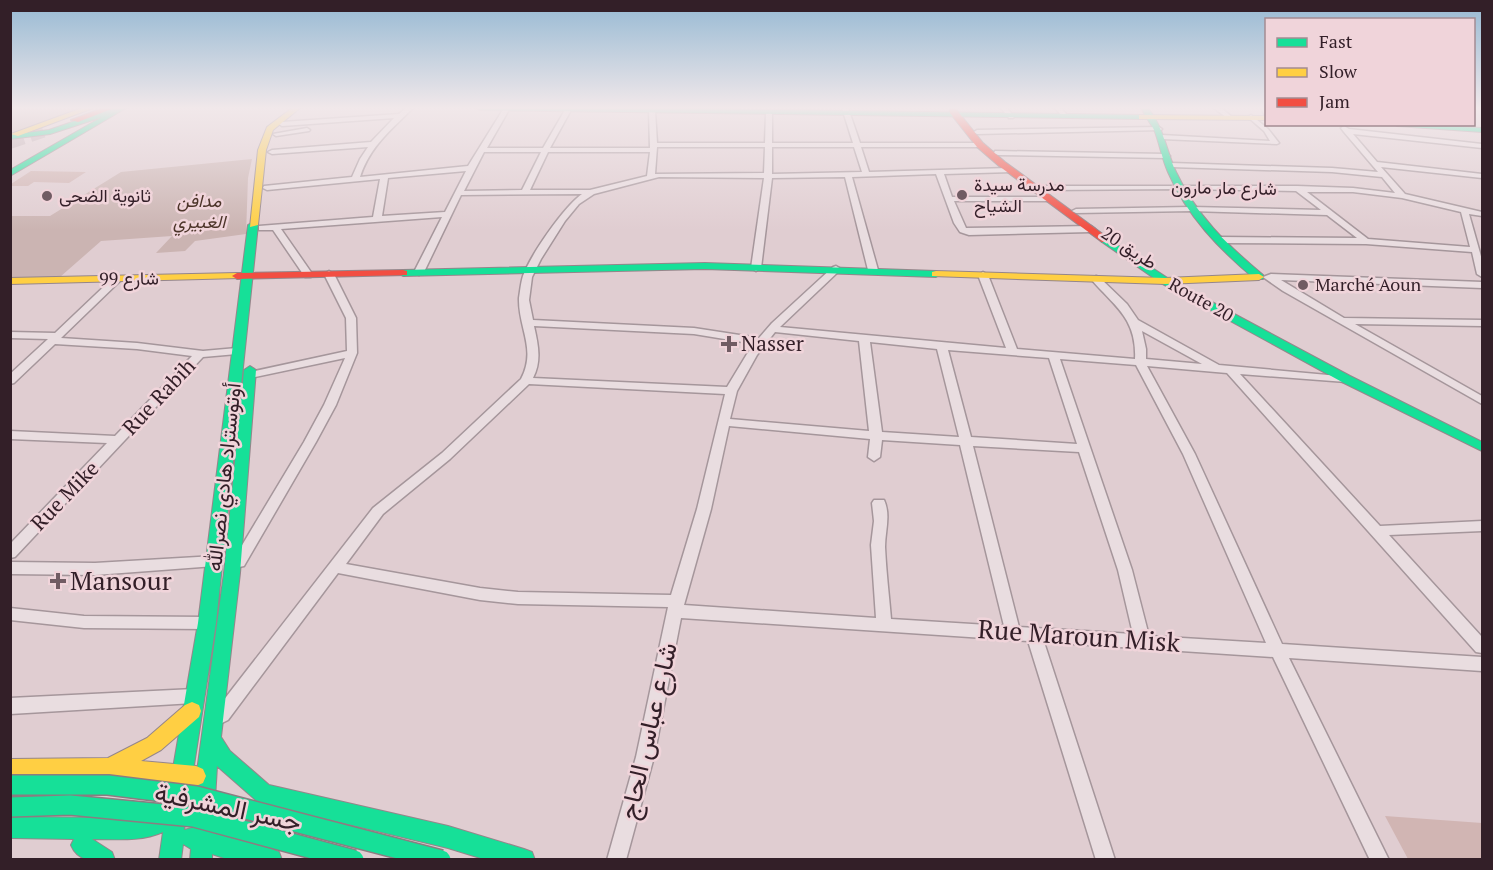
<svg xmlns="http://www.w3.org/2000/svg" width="1493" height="870" viewBox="0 0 1493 870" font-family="'PT Serif',Vazirmatn,serif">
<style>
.green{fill:#d1b5b3}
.cemetery{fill:#cbb4b2}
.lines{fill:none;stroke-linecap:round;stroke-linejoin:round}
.highway-tunnel{stroke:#bdaaaf;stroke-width:14;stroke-dasharray:14 7;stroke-linecap:butt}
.street-casing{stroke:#a5969b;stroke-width:3}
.fast-casing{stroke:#95868b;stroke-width:2}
.slow-casing{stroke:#95868b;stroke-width:2}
.jam-casing{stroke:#95868b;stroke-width:2}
.street{fill:#e9dde0;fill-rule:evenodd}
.fast{fill:#16e098;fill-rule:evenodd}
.slow{fill:#ffcf43;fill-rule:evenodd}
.jam{fill:#f24e42;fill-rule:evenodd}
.fast-bridge-casing{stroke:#8b7d81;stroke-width:22;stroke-linecap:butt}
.fast-bridge{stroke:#16e098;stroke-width:19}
.poi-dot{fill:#705c63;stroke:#f0d4da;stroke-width:2}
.labels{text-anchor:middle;stroke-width:5;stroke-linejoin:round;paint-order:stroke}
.far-poi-label{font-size:18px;fill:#331f28;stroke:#f0d4da;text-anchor:start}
.far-street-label{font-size:18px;fill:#331f28;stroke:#f0d4da}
.far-park-label{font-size:18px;font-style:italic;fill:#4c3429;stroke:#f0d4da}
.poi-label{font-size:21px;fill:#331f28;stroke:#f0d4da;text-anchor:start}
.street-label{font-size:21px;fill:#331f28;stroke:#f0d4da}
.near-poi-label{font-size:26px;fill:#331f28;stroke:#f0d4da;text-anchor:start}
.near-street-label{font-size:26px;fill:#331f28;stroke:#f0d4da}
</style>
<rect width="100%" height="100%" fill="#e0cdd1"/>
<g class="green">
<path d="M31,171L86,172L69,183L34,182L28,186H11V184Z"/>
<path d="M1385,816L1482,823V859H1408Z"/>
</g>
<g class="cemetery">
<path d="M14,108H85L11,135V109Z"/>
<path d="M252,159L248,178L246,234L195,241L185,251L156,253L172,236L101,241L60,277H11V216H50L121,172Z"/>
</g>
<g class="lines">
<path class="highway-tunnel" d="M10,142L48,129"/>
<defs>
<g id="street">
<path d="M292,108H299L295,110Z"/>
<path d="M406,108H413C391,130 370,146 360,177L468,166L504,108H510L487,148H543L565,110L568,108L571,110L550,148H650L649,111L652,109L655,111L657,143H765L766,113L769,111L772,113V143H853L842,108H848L860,143H980L984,145L980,147H861L869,172L1009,168L1013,170L1012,172L944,174L952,197H1048L1052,199L1048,201H954L966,228L1091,226L1095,229L1091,232L969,235L960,232L954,223L936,174L852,177L878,270L873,273L868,270L845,177L772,178L761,268L756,271L751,268L764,178L659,177L594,194L579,204L565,221L541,259L532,277L529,300L533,320L694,328L759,338L772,323L833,267L836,266L841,269L839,271L780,327L1006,348L978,275L983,272L988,275L1017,349L1135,359C1137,318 1114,306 1091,279L1096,276L1099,277L1127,304L1138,320L1219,365L1350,377L1352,379L1350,381L1346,382L1240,374L1380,526L1482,521V531L1389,535L1482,637V653L1476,652L1227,373L1147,366L1195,454L1282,644L1482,657V671L1289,658L1389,860H1370L1273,657L1044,642L1115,860H1096L1028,641L681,618L654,757L626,860H607L636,757L668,607L518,604L480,600L338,573L228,720L222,723L216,720L214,715L216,710L373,508L442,453L521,379C537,349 518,328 519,298C520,292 521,282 523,276C531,254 564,207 582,194L461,195L424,272L419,275L414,272L442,217L281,229L313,275L311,277H305L273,230H259V226L373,217L380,179L267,190L263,188L264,186L352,177L360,159L368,147L272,154L268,152L272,150L371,142L394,118L282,126L279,124L282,122L399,114ZM657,147H765L764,173L655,174ZM772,147H854L862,172L772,174ZM484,152H541L522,190L464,191ZM548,152H650L647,176L590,190H530ZM466,171L445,212L382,216L388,178ZM534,326L694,334L755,344L747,354L727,387L533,378C542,361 538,344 534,326ZM1142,331L1202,364L1146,359V349ZM775,332L859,341L869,431L730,419L737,391L757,355ZM870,342L937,349L959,437L882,432ZM948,350L1049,358L1077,444L971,437ZM1060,359L1136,365L1183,454L1266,643L1149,636L1132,570ZM529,384L725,394L697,509L671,595L518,592L480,588L346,564L383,514L450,459ZM729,426L870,439L868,457L874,461L880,457L882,440L960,445L1004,626L891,619C889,595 886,571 885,547C885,531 891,515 884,500H874L872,503L874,521L871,545L876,618L684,605L711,509ZM973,446L1079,452L1118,570L1133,634L1019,627Z"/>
<path d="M1001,108H1007L1014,117L1013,118H1009Z"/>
<path d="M1055,108H1061L1068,116L1063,117Z"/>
<path d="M1214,108H1221L1232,117L1227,118Z"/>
<path d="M1261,108H1266V115L1264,114Z"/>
<path d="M1251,115L1268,129L1279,143L1277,144L1162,139L1159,137L1162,135L1270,141L1264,131L1249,118L1248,117Z"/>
<path d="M1344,126L1349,129L1482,144V148L1353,134L1377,162L1482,174V178L1381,167L1405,194L1482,212V216L1469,214L1482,260V277L1477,274L1472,252L1366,244L1219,243L1215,240L1219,237L1357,238L1327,215L1191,211L1076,213L1072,211L1076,209L1191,207L1321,210L1296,191L1181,189L1045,190L1041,188L1045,186H1297L1353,188L1395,193L1382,177L1332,172L1171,167L1167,165L1171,163L1332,168L1378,172L1344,132L1341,128ZM1307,192H1353L1402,198L1461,212L1470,247L1368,239Z"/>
<path d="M1159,127L1162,129L1161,130L977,134L974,132L977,130Z"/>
<path d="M307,128L310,130L309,131L276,136L273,134Z"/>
<path d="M995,151L1166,154L1170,156L1166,158L998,155L994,153Z"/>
<path d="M329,271L334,274L356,318L357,353L336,405L316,442L244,566L239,567L234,566L232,562L304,442L324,405L345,358L250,378L245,375L250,372L347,351L346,318L324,274Z"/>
<path d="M1271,274L1482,282V288L1281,280L1344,318L1482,320V326L1355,324L1482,396V404L1283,291L1263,277Z"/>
<path d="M117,276L120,277V281L61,338L137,343L203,351L237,348L242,351L237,354L203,357L15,557L10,558V544L107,443L10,439V431L115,436L192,356L137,349L55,344L14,383L10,384V374L48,339L10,338V332L55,333L114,277Z"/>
<path d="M215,556L220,557L222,561L220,565L215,566L95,575L10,574V562L95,563Z"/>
<path d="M10,608L84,616L207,617L212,619L215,623L212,627L207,629L84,628L10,620Z"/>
<path d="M194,689L200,691L202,696L200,701L194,703L10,714V698Z"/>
</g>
<g id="fast">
<path d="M113,108H126L10,176V170L102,117L50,134L10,139V135L49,130Z"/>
<path d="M476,108H632L1142,115L1146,117L1142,119L480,110Z"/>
<path d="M1142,108H1148C1164,128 1166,150 1176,172C1196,215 1227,245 1263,275V279H1255C1219,249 1187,216 1168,172C1162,159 1160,145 1155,132C1152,124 1143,115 1142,108Z"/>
<path d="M1394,124L1482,128V132L1397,126Z"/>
<path d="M253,222L258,225L216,623L184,830L192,828L195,786L224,573L244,370L250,366L256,370L240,573L221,737L230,751L269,785L448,826L524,849L532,852L535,860H487L448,848L264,804L257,801L217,766L213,833L271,849L279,852L282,860H230L212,854V860H190L191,849L183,844L181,860H159L163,832C141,842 116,839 92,839L112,852L115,860C97,860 79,864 71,845L74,839L10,838V817L133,818L152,816L166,809L198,623L248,225Z"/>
<path d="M1105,237L1169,279L1350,376L1482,442V451L1342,382L1161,283L1102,242L1100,240Z"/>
<path d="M705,263L936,271L941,274L936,277L705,269L403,276L398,273L403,270Z"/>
</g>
<g id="slow">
<path d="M82,108H93L18,136L11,134Z"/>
<path d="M292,108H300L273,130L266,150L258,225L250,227L258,150L267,127Z"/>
<path d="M1139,115L1266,116V120L1142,119H1139Z"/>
<path d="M936,271L1165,278L1259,274L1264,277L1259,280L1165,284L932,276V272Z"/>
<path d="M237,273L242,276L241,278L10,284V278Z"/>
<path d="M192,702L199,705L201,711L199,717L161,750L141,761L196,766L203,769L206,776L203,783L196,786L110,778L10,779V759L108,758L147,738L185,705Z"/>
</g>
<g id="jam">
<path d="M103,108H114L78,122L71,120Z"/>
<path d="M950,109H956L983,143L1005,162L1108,238V242H1102L999,166L977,147L950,113Z"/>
<path d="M403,270L407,271V275L237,279L232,276L237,273Z"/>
</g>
</defs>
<use href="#street" class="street-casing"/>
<use href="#fast" class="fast-casing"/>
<use href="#slow" class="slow-casing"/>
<use href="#jam" class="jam-casing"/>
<use href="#street" class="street"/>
<use href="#fast" class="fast"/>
<use href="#slow" class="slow"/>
<use href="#jam" class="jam"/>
<defs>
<g id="fast-bridge">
<path d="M10,785H108L196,796L441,860"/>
<path d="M10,807L70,805L194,817L354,860"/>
</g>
</defs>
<use href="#fast-bridge" class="fast-bridge-casing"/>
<use href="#fast-bridge" class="fast-bridge"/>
</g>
<linearGradient id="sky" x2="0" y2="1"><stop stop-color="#96b9d3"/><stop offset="0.47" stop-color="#f1e8ea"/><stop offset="1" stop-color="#f1e8ea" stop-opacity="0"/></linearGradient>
<rect width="1493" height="230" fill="url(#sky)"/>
<g class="poi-dot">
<circle cx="962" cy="195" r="6"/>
<circle cx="47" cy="196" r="6"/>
<circle cx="1303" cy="285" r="6"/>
<path d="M726 335h6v6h6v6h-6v6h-6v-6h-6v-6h6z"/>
<path d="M55 572h6v6h6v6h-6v6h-6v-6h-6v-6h6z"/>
</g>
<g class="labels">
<g class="far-poi-label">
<text x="974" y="191">مدرسة سيدة<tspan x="974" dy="21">الشياح</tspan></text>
<text x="59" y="202">ثانوية الضحى</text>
<text x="1315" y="291">Marché Aoun</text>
</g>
<g class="far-street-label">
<text transform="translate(1224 188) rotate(1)" y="6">شارع مار مارون</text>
<text transform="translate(1129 248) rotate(33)" y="6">طريق 20</text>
<text transform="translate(129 279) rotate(-1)" y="6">شارع 99</text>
<text transform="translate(1201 300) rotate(29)" y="6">Route 20</text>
</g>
<g class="far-park-label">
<text x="199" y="207">مدافن<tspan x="199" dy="21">الغبيري</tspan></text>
</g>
<g class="poi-label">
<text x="741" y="351">Nasser</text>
</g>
<g class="street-label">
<text transform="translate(159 397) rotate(-47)" y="7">Rue Rabih</text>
<text transform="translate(224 477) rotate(-84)" y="7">أوتوستراد هادي نصرالله</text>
<text transform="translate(65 496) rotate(-46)" y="7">Rue Mike</text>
</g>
<g class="near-poi-label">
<text x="70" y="590">Mansour</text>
</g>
<g class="near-street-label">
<text transform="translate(1079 636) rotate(4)" y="9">Rue Maroun Misk</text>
<text transform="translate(648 731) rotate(-77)" y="9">شارع عباس الحاج</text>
<text transform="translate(228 807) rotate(12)" y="9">جسر المشرفية</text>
</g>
</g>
<rect width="1493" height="870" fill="none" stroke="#331f28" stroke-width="24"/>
<rect x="1265" y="18" width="210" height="108" fill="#f0d4da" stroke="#a48c93" stroke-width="1.5"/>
<rect x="1277" y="38" width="30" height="9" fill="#16e098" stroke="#a48c93" stroke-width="1.5"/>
<text x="1319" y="48" font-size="18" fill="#331f28">Fast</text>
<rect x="1277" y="68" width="30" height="9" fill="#ffcf43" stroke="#a48c93" stroke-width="1.5"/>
<text x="1319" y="78" font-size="18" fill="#331f28">Slow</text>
<rect x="1277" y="98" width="30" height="9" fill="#f24e42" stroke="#a48c93" stroke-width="1.5"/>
<text x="1319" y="108" font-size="18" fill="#331f28">Jam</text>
</svg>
